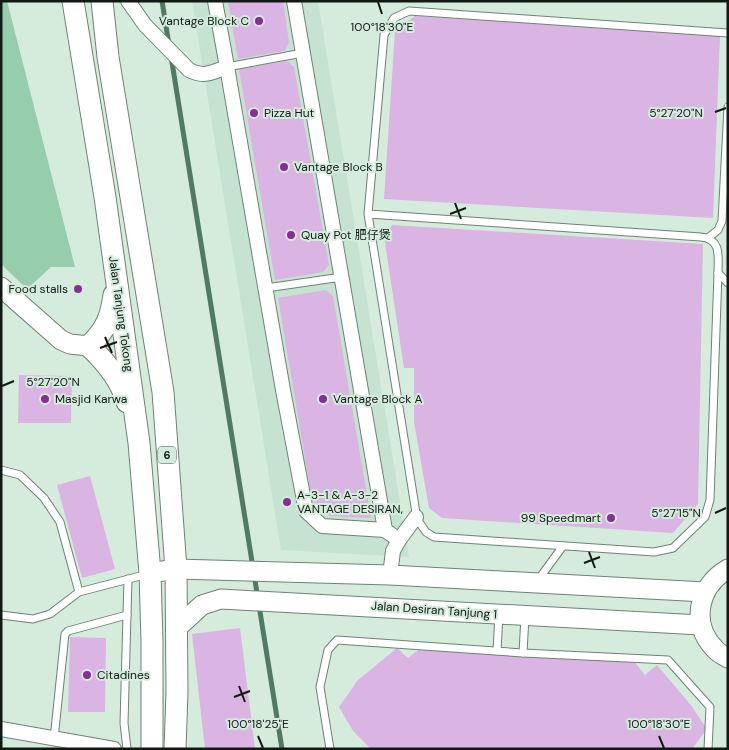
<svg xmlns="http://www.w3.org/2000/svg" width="729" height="750" viewBox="0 0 729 750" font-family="'DM Sans','Noto Sans SC',sans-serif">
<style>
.built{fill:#c5e3d0}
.green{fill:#96cdad}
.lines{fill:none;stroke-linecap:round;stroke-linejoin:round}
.stream{stroke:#517a63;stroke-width:5}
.building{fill:#dab4e2}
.lane-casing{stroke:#6e8276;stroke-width:9}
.street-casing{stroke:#6e8276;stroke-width:16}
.secondary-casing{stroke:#6e8276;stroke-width:21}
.primary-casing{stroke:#6e8276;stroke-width:23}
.lane{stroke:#fff;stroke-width:7}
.street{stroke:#fff;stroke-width:14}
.secondary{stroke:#fff;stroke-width:19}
.primary{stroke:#fff;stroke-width:21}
.ticks{fill:none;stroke:#111915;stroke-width:2}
.poi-dot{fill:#872d98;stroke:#d5ecdd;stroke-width:2}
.labels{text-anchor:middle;stroke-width:4;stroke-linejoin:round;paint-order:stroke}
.shield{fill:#d5ecdd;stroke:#4c5851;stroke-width:1}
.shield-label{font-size:11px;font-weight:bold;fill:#111915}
.poi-label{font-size:12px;fill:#111915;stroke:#d5ecdd;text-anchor:start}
.street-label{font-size:12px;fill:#111915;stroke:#d5ecdd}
.ticks-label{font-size:12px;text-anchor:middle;fill:#111915;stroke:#d5ecdd;stroke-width:4;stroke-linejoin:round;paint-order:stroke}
</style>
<rect width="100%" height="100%" fill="#d5ecdd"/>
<path class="built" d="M192,1H318L409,557L281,550Z"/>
<path class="green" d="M1,1H7L75,267H51L27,289L1,264Z"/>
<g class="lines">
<g class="stream">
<path d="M162,1L169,45"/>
<path d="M171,56L282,749"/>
</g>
</g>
<g class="building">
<path d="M228,1H283L289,42L285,51L238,59Z"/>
<path d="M415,16L720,36L713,218L384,199L395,31Z"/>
<path d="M287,61L294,67L329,265L323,272L275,280L239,69Z"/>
<path d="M392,225L703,244L698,504L673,533L442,518L429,508L414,422V368H404L384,236Z"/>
<path d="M326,290L333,296L371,518L330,516L312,500L278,298Z"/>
<path d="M19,375L72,376L71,423H18Z"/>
<path d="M90,476L115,569L82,578L57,485Z"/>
<path d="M240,628L255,749H205L192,634Z"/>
<path d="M70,637L106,638L105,712H68Z"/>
<path d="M422,647L633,660L645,675L657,665L690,704L707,729L692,749H371L353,731L339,707L358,680L397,648L408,658Z"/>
</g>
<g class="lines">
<defs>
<g id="lane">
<path d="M227,67L303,53"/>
<path d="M368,214L701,237C722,239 718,257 718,273L710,500L705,517L673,548L654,552L434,537L426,532L417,519L368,214L384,35L394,18L409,11L728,33"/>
<path d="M708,238L718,230L722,221L728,107"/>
<path d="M718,273L728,283"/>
<path d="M266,288L342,277"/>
<path d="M1,470L20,475L44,498L60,522L79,592"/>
<path d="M538,580L563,546"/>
<path d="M1,615L33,619L50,614L79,592L148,574"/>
<path d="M497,651L499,614"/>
<path d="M523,653L525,616"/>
<path d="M54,739L65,634L68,631L127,615"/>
<path d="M127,749L124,723L128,579"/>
<path d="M330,749L320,687L328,650L337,640L523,653L668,660L710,707L708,749"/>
</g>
<g id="street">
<path d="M128,1L145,25L189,70C204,78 213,72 227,67L215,1"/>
<path d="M294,1L385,530"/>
<path d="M227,67L283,390L306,511L322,526L385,530L399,540L393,551L390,575"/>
<path d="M399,540L416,517"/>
<path d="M1,729L114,749"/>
</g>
<g id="secondary">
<path d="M1,287L61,340L70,344L89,346"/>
<path d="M728,569C698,586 690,624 715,649C718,653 723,655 728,658"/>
<path d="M150,573L176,569L390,575L705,592"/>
<path d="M177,628L202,605L221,599L701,625"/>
</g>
<g id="primary">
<path d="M73,1L105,197L139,443L150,573L152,642V749"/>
<path d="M102,1L108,57L163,392L176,569L177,692L175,749"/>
<path d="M114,295C111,317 106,330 89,346C105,361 121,380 127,402"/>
</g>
</defs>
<use href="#lane" class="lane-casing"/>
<use href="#street" class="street-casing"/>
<use href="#secondary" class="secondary-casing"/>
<use href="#primary" class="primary-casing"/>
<use href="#lane" class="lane"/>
<use href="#street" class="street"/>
<use href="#secondary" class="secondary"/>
<use href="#primary" class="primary"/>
</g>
<path class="ticks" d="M378,2L382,14M715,112L726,108M455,203L461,219M450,214L466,208M105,337L112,353M100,348L117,342M2,386L14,381M715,513L726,508M589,552L595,568M584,563L600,557M239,686L245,702M234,697L250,691M258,736L263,748M659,736L664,748"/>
<g class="poi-dot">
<circle cx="259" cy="21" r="5"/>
<circle cx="254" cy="113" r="5"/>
<circle cx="284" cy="167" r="5"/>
<circle cx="291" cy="235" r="5"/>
<circle cx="78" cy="289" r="5"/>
<circle cx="45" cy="399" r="5"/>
<circle cx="323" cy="399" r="5"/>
<circle cx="287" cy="502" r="5"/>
<circle cx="611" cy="518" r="5"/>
<circle cx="87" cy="675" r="5"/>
</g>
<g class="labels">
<rect class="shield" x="158" y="446.5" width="18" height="17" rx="4"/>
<g class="shield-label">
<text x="167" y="459">6</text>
</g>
<g class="poi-label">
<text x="249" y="25" text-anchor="end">Vantage Block C</text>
<text x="264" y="117">Pizza Hut</text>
<text x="294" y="171">Vantage Block B</text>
<text x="301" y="239">Quay Pot 肥仔煲</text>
<text x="68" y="293" text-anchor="end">Food stalls</text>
<text x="55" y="403">Masjid Karwa</text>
<text x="333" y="403">Vantage Block A</text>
<text x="297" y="499">A-3-1 &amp; A-3-2<tspan x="297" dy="14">VANTAGE DESIRAN,</tspan></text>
<text x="601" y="522" text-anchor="end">99 Speedmart</text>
<text x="97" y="679">Citadines</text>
</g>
<g class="street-label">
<text transform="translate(121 314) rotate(82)" y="4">Jalan Tanjung Tokong</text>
<text transform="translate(434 610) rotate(4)" y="4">Jalan Desiran Tanjung 1</text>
</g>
</g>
<g class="ticks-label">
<text x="382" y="31">100°18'30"E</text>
<text x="676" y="117">5°27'20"N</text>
<text x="53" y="386">5°27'20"N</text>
<text x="676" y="517">5°27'15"N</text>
<text x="258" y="728">100°18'25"E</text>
<text x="659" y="728">100°18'30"E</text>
</g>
<rect width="729" height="750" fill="none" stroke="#111915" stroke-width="5"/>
</svg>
